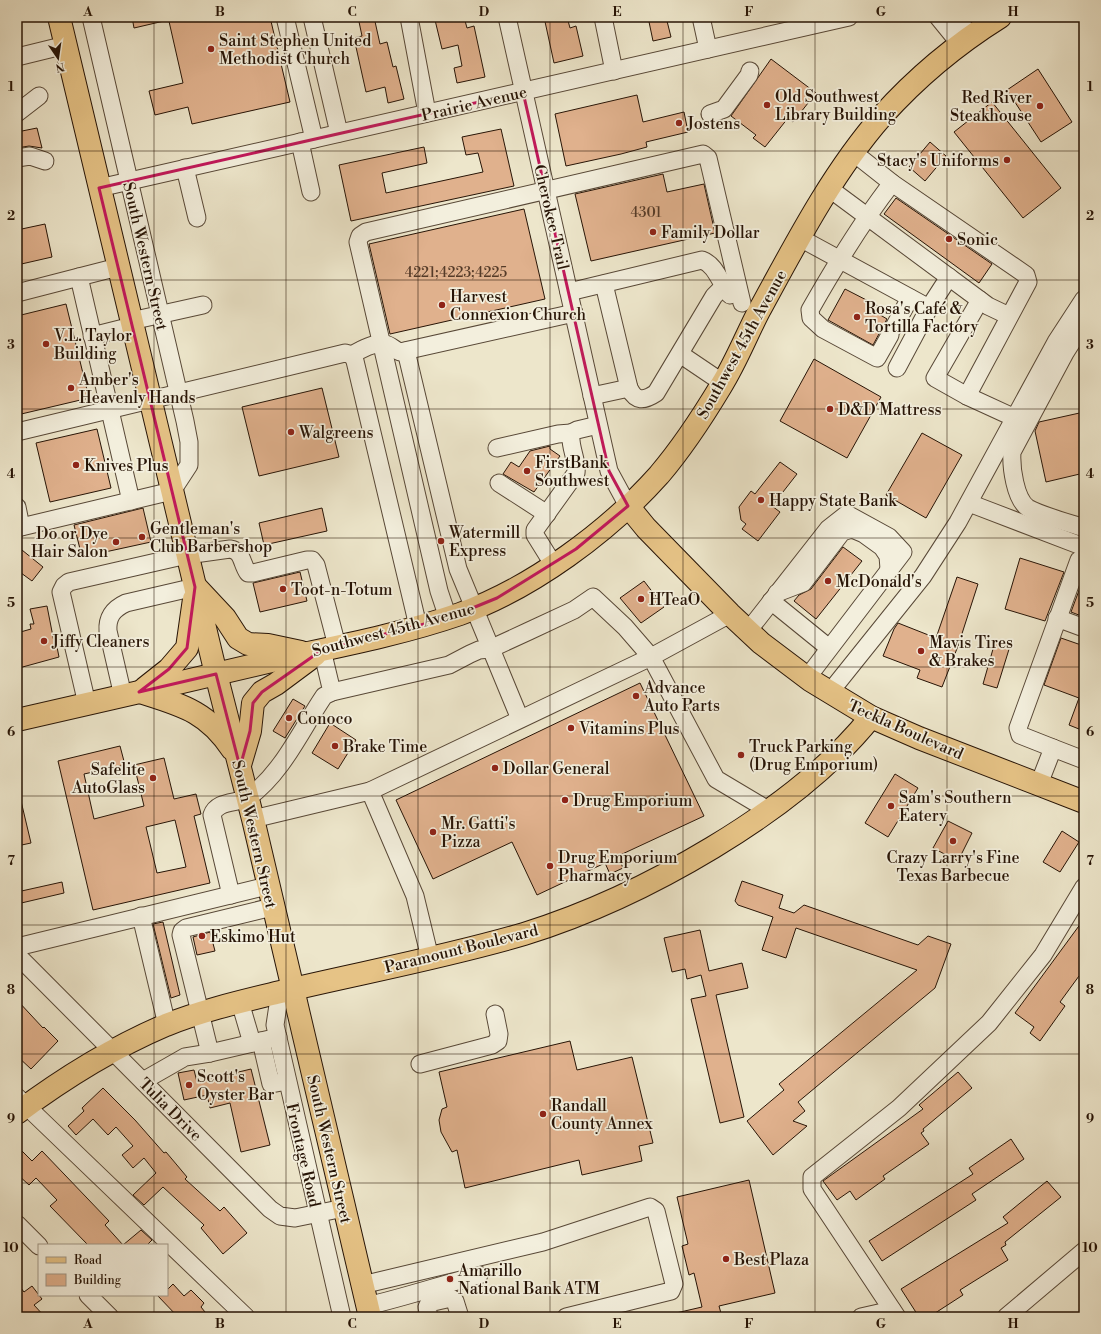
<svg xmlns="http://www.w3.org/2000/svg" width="1101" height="1334" viewBox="0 0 1101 1334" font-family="'Libre Bodoni',serif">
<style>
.building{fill:#e0b18d;stroke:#271406;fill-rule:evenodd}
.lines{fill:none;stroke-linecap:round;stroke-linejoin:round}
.minor-casing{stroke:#584837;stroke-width:19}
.major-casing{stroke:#271406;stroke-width:24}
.minor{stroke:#f3efdd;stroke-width:17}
.major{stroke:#e6c386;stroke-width:22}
.marked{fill:none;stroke:#c2185b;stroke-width:3;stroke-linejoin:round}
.grid{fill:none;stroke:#271406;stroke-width:1;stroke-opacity:0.55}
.poi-dot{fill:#8f2418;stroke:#f3efdd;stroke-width:1.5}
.labels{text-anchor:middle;stroke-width:3.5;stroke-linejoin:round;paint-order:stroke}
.number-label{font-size:14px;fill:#553b28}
.poi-label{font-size:16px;fill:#271406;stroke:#f3efdd;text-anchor:start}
.street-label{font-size:16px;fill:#271406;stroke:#f3efdd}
.neatline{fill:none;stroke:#271406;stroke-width:1.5}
.grid-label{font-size:13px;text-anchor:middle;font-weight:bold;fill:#271406}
</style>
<rect width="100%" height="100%" fill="#ede6cb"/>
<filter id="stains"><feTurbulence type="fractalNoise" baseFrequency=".005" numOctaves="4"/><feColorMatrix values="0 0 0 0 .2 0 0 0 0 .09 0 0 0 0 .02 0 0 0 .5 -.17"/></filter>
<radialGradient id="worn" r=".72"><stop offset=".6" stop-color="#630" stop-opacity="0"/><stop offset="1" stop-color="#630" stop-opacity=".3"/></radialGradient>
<g class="building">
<path d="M132,17H164V21L134,28Z"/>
<path d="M168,17H270L290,102L192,124L188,107L155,115L149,91L183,83Z"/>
<path d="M358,17H374L380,44L387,42L393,67L396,66L404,99L388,103L385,87L366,92L354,38L362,36Z"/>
<path d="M450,17H464L467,28L474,26L485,77L457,83L454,68L462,66L458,45L442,49L435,20Z"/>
<path d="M544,17H567L570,28L576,26L583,56L554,63Z"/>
<path d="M648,17H666L671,37L653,41Z"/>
<path d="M771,59L816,93L793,122L788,118L765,147L753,138L756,135L731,116Z"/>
<path d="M1038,69L1072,122L1041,142L1007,90Z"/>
<path d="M637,95L643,122L684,112L688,132L646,142L647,147L621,154L566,166L555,114Z"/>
<path d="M992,102L1061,188L1023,218L954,132Z"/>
<path d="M37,128L42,148L29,146L17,148V132Z"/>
<path d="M501,129L514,186L351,221L339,165L424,147L427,163L382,173L386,193L483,172L478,153L466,155L462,137Z"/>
<path d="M930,142L946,156L925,181L909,167Z"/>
<path d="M663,174L667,192L704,184L715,233L591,261L575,194Z"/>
<path d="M896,198L992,264L979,283L884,214Z"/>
<path d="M524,209L545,299L390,334L369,244Z"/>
<path d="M45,224L52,257L17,265V230Z"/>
<path d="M845,289L880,307L877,313L887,319L873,345L828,320Z"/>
<path d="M66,304L89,398L17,415V316Z"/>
<path d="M814,359L881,397L847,458L780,421Z"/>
<path d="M322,388L339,457L259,476L242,407Z"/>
<path d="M1084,412V473L1046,482L1035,431L1039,422Z"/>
<path d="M97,429L111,488L50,502L36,443Z"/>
<path d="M922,433L962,455L926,518L886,495Z"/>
<path d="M550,446V449L560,456L534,492L503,474L511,462L519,467L530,451Z"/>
<path d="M780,462L797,474L772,506L780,512L758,541L742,529L746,524L741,520L739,507L751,491L755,494Z"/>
<path d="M143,508L151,542L82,557L74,525Z"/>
<path d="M322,508L327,531L264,545L259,523Z"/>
<path d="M17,546L43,567L32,581L17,570Z"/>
<path d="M843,547L862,561L816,619L794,601L799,595L811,589Z"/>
<path d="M1020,558L1064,572L1045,621L1005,609Z"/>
<path d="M300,572L307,601L260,612L253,583Z"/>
<path d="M957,577L978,584L958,646L942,687L917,678L920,670L883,656L894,629L898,623L936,638Z"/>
<path d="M1084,577V617L1071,612Z"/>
<path d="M644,581L664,607L641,623L620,598Z"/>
<path d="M47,606L55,647H57L59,657L19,668L17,658V633L31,629L30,624H34L30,609Z"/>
<path d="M1061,638L1084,646V731L1069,725L1079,698L1044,685Z"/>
<path d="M995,642L1010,646L997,688L983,684Z"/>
<path d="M640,683L704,816L618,856L623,868L610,874L605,863L537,895L512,842L433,879L396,800Z"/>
<path d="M293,699L305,706L285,738L273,731Z"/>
<path d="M330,723L356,740L338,769L312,753Z"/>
<path d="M120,746L125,765L84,774L94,819L144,806L134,765L164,758L174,799L196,794L201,814L194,816L210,883L93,910L58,761ZM175,820L186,867L157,873L146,827Z"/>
<path d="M895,774L918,788L888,837L865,823Z"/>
<path d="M21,801L31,843L17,846V802Z"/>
<path d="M948,821L972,833L958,861L933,848Z"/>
<path d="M1062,831L1079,842L1060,872L1043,862Z"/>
<path d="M742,881L783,895L779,908L794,913L804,905L918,945L928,936L951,944L935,988L798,1102L805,1111L793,1121L807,1126L773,1155L747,1121L784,1090L779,1084L917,970L796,928L786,958L762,950L773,917L738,905L735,901Z"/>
<path d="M62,882L64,893L17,904V892Z"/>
<path d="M1084,919V980L1079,976L1060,1002L1065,1006L1040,1041L1030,1033L1034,1027L1015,1013Z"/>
<path d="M163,922L180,995L171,998L153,924Z"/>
<path d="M700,930L709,971L742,963L748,988L716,995L744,1117L720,1123L691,999L706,996L701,975L687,979L685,969L672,972L664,938Z"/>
<path d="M210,932L215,951L197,955L193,937Z"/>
<path d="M17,1000L43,1028L44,1027L58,1041L31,1069L17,1056Z"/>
<path d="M570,1041L577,1070L632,1057L653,1143L639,1146L642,1161L582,1175L579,1160L465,1188L457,1150L452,1152L441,1132L439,1120L442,1109L447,1107L439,1072Z"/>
<path d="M251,1069L270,1145L241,1152L230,1103L210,1108L207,1095L184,1100L178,1073L194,1070L197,1082Z"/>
<path d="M958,1072L972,1088L923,1129L924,1131L921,1133L929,1144L883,1176L885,1179L856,1200L850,1191L837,1200L823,1181L923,1109L919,1105Z"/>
<path d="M103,1088L135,1120L164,1153L166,1152L187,1177L185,1179L220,1211L224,1207L247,1233L223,1254L201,1228L204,1225L163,1187L144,1205L133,1195L156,1173L144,1158L133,1168L122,1155L133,1146L116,1127L108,1135L93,1119L76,1135L68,1126L84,1111L82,1108Z"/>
<path d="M1011,1139L1024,1159L972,1194L976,1200L882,1261L869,1241L973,1174L969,1168Z"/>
<path d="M17,1146L32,1161L42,1151L109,1221L105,1225L123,1245H88L50,1206L57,1200L36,1178L29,1185L17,1174Z"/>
<path d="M749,1180L775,1293L719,1306L722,1317H676V1313L702,1307L694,1273L689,1275L682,1246L688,1244L677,1197Z"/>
<path d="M1047,1181L1061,1197L1005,1242L1006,1245L1001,1248L1008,1260L960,1290L963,1295L929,1317H919L901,1289L1008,1223L1003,1217Z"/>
<path d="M141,1230L152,1240L147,1245H123Z"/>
<path d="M17,1283L24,1292L32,1286L42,1299L34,1305L45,1317H17Z"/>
<path d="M173,1284L184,1296L191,1290L204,1303L201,1307L209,1317H178L157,1295H167V1290Z"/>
</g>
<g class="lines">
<defs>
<g id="minor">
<path d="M285,17L314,139"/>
<path d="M312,17L339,133"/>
<path d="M409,17L427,113"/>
<path d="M507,17L609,471L628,506"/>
<path d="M603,17L614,71"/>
<path d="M701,17L708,49"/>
<path d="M938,17L960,44"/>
<path d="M954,17L971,35"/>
<path d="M17,57L66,45"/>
<path d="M17,113L39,96"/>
<path d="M710,114L724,109L749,75L750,71"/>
<path d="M300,142L311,192"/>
<path d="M854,153L892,183L1026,275L1028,282L967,396"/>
<path d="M17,158L30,156L45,161"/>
<path d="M185,168L197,218"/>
<path d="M99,188L849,17"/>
<path d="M830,189L988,306L1009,316"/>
<path d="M800,238L929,308"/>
<path d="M118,267L79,277L131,501"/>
<path d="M604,284L629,388C636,402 644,401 656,393L714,296L723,287"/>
<path d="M569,292L702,260C716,265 720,283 730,295"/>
<path d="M17,293L79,277"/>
<path d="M980,300L935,378L967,396L1015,418"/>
<path d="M131,321L203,305"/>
<path d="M1084,323L1065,353L1012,452C1011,467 1015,499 1028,508C1040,515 1069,523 1084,528"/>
<path d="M894,327L910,298"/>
<path d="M890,335L877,358L823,329L811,318L810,310C835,266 861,223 892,183"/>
<path d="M92,336L132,326"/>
<path d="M406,351L458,569L520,719"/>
<path d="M680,354L723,383"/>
<path d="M352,355C360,350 375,342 385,344C391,345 394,350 400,352L574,313"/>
<path d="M897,368L929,308L949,277"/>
<path d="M592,396L629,388"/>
<path d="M17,432L345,353L352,355L355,361L418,626"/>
<path d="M497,448L558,434L571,433"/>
<path d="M499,483L547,514"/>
<path d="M969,503L1084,547"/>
<path d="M17,507L21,527"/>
<path d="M17,528L172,491L189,465V442L185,421L91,17"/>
<path d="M553,564L535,535V530L576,473C578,460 569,447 571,433L577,430L598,425"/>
<path d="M777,593L803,583L842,532L852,529L864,534L882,547L888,556L889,569"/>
<path d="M771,601L829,648"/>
<path d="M448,618L439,591L358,242L360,236L366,232L703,154L708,158L742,303"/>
<path d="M1057,618L1084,628"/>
<path d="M748,631L828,529L847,514L889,537L903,552L807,678"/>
<path d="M332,692L449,665L470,654L479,650L490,649L529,631L574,610L593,597L625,627L651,657L716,779L768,810"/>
<path d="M830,692L923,576L958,522L1056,342L1084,299"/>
<path d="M123,696L108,631C107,617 113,609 126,603L195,587"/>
<path d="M87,704L61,592L64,586L69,582L187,555L230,549C243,551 241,563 248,573H253L307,560H312L316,565L337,646"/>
<path d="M1053,748L1020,735L1018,728L1079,560L1084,562"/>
<path d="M1039,784L1053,748L1084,760"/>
<path d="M370,791L651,657L730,614"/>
<path d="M253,819L370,791L415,896L430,958"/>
<path d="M231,895L212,815C217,800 238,804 249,797C283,772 301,730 324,696L332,692L322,650"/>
<path d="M272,907L186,928L182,931L181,935L210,1053L278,1037"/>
<path d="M141,916L167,1025"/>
<path d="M17,947L267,886"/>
<path d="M17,955L270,1209L280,1216L295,1218L344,1208"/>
<path d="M280,992L275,1025L342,1317"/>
<path d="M240,1002L252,1043"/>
<path d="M261,1041L271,1084L287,1081"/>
<path d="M420,1064L492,1045L498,1041L499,1034L495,1014"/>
<path d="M143,1081L185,1057L210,1053"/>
<path d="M17,1097L246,1317"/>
<path d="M17,1224L39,1246"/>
<path d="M362,1285L543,1242L650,1207L656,1211L674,1284L671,1291L566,1317"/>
<path d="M88,1295L110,1317"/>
<path d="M367,1306C405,1297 441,1285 479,1275"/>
<path d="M429,1317L427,1307L429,1303L451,1298L455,1301L460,1317"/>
<path d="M861,1317L892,1310"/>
<path d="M897,1317L812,1189V1177L899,1108L989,1023L1043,955L1084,887"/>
<path d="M1006,1317L1084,1251"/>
</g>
<g id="major">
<path d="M59,17L216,674L253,819L370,1317"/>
<path d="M628,506L646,528L730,614L761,643L810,680L871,717L919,738L1084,802"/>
<path d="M196,587L225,618L238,638L248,644L268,645L301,652"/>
<path d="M145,688L169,669L187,648L194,599"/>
<path d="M140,692C181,705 207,711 232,749"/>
<path d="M17,720C105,700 192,680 280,659C340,646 402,634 460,614C532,588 608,532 659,475C682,448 703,416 721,386C736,362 746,336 759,311C795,245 832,173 882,116C916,78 957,44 1000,17"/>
<path d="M240,765L250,731L253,703L262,692L276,684L315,655"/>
<path d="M17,1113C64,1078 112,1048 166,1025C201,1011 239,1002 276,993C359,973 443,958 524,934C640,898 795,812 871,717"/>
</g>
</defs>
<use href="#minor" class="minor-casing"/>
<use href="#major" class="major-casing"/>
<use href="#minor" class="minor"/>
<use href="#major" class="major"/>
</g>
<path class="marked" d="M523,92L609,471L628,506L576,549L497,598L448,618L322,650L262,692L253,703L250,731L240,767L216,674L139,692L169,669L187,648L195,587L99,188Z"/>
<path class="grid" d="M154,17V1245M286,17V1317M418,17V1317M550,17V1317M683,17V1317M815,17V1317M947,17V1317M17,151H1084M17,280H1084M17,409H1084M17,538H1084M17,667H1084M17,796H1084M17,925H1084M17,1054H1084M17,1183H1084M154,1295V1317"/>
<g class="poi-dot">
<circle cx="211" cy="49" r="4"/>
<circle cx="767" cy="105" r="4"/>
<circle cx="1040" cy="106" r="4"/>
<circle cx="679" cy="123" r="4"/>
<circle cx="1007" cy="160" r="4"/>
<circle cx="653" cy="232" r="4"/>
<circle cx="949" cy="239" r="4"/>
<circle cx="442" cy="305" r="4"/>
<circle cx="857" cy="317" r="4"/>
<circle cx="46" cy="344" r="4"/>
<circle cx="71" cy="388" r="4"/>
<circle cx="830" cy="409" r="4"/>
<circle cx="291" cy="432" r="4"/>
<circle cx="76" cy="465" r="4"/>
<circle cx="527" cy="471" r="4"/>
<circle cx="761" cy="500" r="4"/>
<circle cx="142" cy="537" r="4"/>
<circle cx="441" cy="541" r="4"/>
<circle cx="116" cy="542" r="4"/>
<circle cx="828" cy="581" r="4"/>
<circle cx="283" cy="589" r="4"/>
<circle cx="641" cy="599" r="4"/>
<circle cx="44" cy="641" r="4"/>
<circle cx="921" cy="651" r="4"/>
<circle cx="636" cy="696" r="4"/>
<circle cx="289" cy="718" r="4"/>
<circle cx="571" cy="728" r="4"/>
<circle cx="335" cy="746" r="4"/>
<circle cx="741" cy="755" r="4"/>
<circle cx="495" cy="768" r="4"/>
<circle cx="153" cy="778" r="4"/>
<circle cx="565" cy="800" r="4"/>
<circle cx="891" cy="806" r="4"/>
<circle cx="433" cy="832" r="4"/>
<circle cx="953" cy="841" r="4"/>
<circle cx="550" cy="866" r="4"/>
<circle cx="202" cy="936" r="4"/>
<circle cx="189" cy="1085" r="4"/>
<circle cx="543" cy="1114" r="4"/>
<circle cx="726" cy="1259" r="4"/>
<circle cx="450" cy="1279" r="4"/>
</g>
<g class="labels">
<g class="number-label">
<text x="646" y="217">4301</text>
<text x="456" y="277">4221;4223;4225</text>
</g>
<g class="poi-label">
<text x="219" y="46">Saint Stephen United<tspan x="219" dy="18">Methodist Church</tspan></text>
<text x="775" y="102">Old Southwest<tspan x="775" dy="18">Library Building</tspan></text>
<text x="1032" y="103" text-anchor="end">Red River<tspan x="1032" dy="18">Steakhouse</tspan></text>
<text x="687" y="129">Jostens</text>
<text x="999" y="166" text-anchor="end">Stacy's Uniforms</text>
<text x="661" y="238">Family Dollar</text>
<text x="957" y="245">Sonic</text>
<text x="450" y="302">Harvest<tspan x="450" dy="18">Connexion Church</tspan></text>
<text x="865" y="314">Rosa's Café &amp;<tspan x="865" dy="18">Tortilla Factory</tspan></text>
<text x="54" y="341">V.L. Taylor<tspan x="54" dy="18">Building</tspan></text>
<text x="79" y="385">Amber's<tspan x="79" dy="18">Heavenly Hands</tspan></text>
<text x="838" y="415">D&amp;D Mattress</text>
<text x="299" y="438">Walgreens</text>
<text x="535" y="468">FirstBank<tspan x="535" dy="18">Southwest</tspan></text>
<text x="84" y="471">Knives Plus</text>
<text x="769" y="506">Happy State Bank</text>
<text x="150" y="534">Gentleman's<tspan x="150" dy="18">Club Barbershop</tspan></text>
<text x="449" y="538">Watermill<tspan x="449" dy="18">Express</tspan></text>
<text x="108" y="539" text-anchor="end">Do or Dye<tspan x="108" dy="18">Hair Salon</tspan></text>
<text x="836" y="587">McDonald's</text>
<text x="291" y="595">Toot-n-Totum</text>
<text x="649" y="605">HTeaO</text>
<text x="52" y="647">Jiffy Cleaners</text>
<text x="929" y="648">Mavis Tires<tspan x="929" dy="18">&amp; Brakes</tspan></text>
<text x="644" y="693">Advance<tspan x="644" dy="18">Auto Parts</tspan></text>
<text x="297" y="724">Conoco</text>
<text x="579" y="734">Vitamins Plus</text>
<text x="343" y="752">Brake Time</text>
<text x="749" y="752">Truck Parking<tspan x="749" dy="18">(Drug Emporium)</tspan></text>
<text x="503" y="774">Dollar General</text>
<text x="145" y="775" text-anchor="end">Safelite<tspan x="145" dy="18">AutoGlass</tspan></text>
<text x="899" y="803">Sam's Southern<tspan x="899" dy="18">Eatery</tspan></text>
<text x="573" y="806">Drug Emporium</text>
<text x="441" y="829">Mr. Gatti's<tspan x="441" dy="18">Pizza</tspan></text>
<text x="558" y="863">Drug Emporium<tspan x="558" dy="18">Pharmacy</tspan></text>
<text x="953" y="863" text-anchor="middle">Crazy Larry's Fine<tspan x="953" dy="18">Texas Barbecue</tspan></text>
<text x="210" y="942">Eskimo Hut</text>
<text x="197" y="1082">Scott's<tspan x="197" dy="18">Oyster Bar</tspan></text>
<text x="551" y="1111">Randall<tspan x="551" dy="18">County Annex</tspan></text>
<text x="734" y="1265">Best Plaza</text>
<text x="458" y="1276">Amarillo<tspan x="458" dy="18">National Bank ATM</tspan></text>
</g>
<g class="street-label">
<text transform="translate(474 103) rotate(-13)" y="6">Prairie Avenue</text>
<text transform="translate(552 217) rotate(77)" y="6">Cherokee Trail</text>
<text transform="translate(146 256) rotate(77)" y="6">South Western Street</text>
<text transform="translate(741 344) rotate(-61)" y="6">Southwest 45th Avenue</text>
<text transform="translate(393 629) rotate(-15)" y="6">Southwest 45th Avenue</text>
<text transform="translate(906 729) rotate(24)" y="6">Teckla Boulevard</text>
<text transform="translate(255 834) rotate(77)" y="6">South Western Street</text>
<text transform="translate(461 948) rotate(-14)" y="6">Paramount Boulevard</text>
<text transform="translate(171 1109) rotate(45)" y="6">Tulia Drive</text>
<text transform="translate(330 1149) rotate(77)" y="6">South Western Street</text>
<text transform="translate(304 1155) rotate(77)" y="6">Frontage Road</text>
</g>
</g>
<rect width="1101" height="1334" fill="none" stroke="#ede6cb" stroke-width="44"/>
<rect x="38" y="1244" width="130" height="52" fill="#f3efdd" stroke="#a19787"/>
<rect x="46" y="1257" width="20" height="6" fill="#e6c386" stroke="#a19787"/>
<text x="74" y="1264" font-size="12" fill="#271406">Road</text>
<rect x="46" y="1274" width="20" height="12" fill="#e0b18d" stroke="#a19787"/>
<text x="74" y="1284" font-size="12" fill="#271406">Building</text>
<g transform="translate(58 58) rotate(167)" stroke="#f3efdd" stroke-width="3" paint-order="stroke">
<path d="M0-3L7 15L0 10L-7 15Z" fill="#271406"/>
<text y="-6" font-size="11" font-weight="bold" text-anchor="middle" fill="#271406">N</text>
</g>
<rect x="22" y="22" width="1057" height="1290" class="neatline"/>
<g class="grid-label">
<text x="88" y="16">A</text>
<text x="220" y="16">B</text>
<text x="352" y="16">C</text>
<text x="484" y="16">D</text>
<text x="617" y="16">E</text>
<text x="749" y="16">F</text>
<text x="881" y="16">G</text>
<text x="1013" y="16">H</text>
<text x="11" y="91">1</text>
<text x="1090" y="91">1</text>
<text x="11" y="220">2</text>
<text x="1090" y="220">2</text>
<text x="11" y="349">3</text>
<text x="1090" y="349">3</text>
<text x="11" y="478">4</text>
<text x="1090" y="478">4</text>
<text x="11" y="607">5</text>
<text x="1090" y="607">5</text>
<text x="11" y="736">6</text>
<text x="1090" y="736">6</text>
<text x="11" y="865">7</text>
<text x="1090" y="865">7</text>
<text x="11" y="994">8</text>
<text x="1090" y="994">8</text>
<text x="11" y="1123">9</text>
<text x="1090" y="1123">9</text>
<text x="11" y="1252">10</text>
<text x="1090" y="1252">10</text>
<text x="88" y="1328">A</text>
<text x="220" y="1328">B</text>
<text x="352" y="1328">C</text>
<text x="484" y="1328">D</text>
<text x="617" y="1328">E</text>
<text x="749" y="1328">F</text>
<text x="881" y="1328">G</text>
<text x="1013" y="1328">H</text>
</g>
<rect width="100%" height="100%" filter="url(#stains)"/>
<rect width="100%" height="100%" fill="url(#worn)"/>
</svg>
